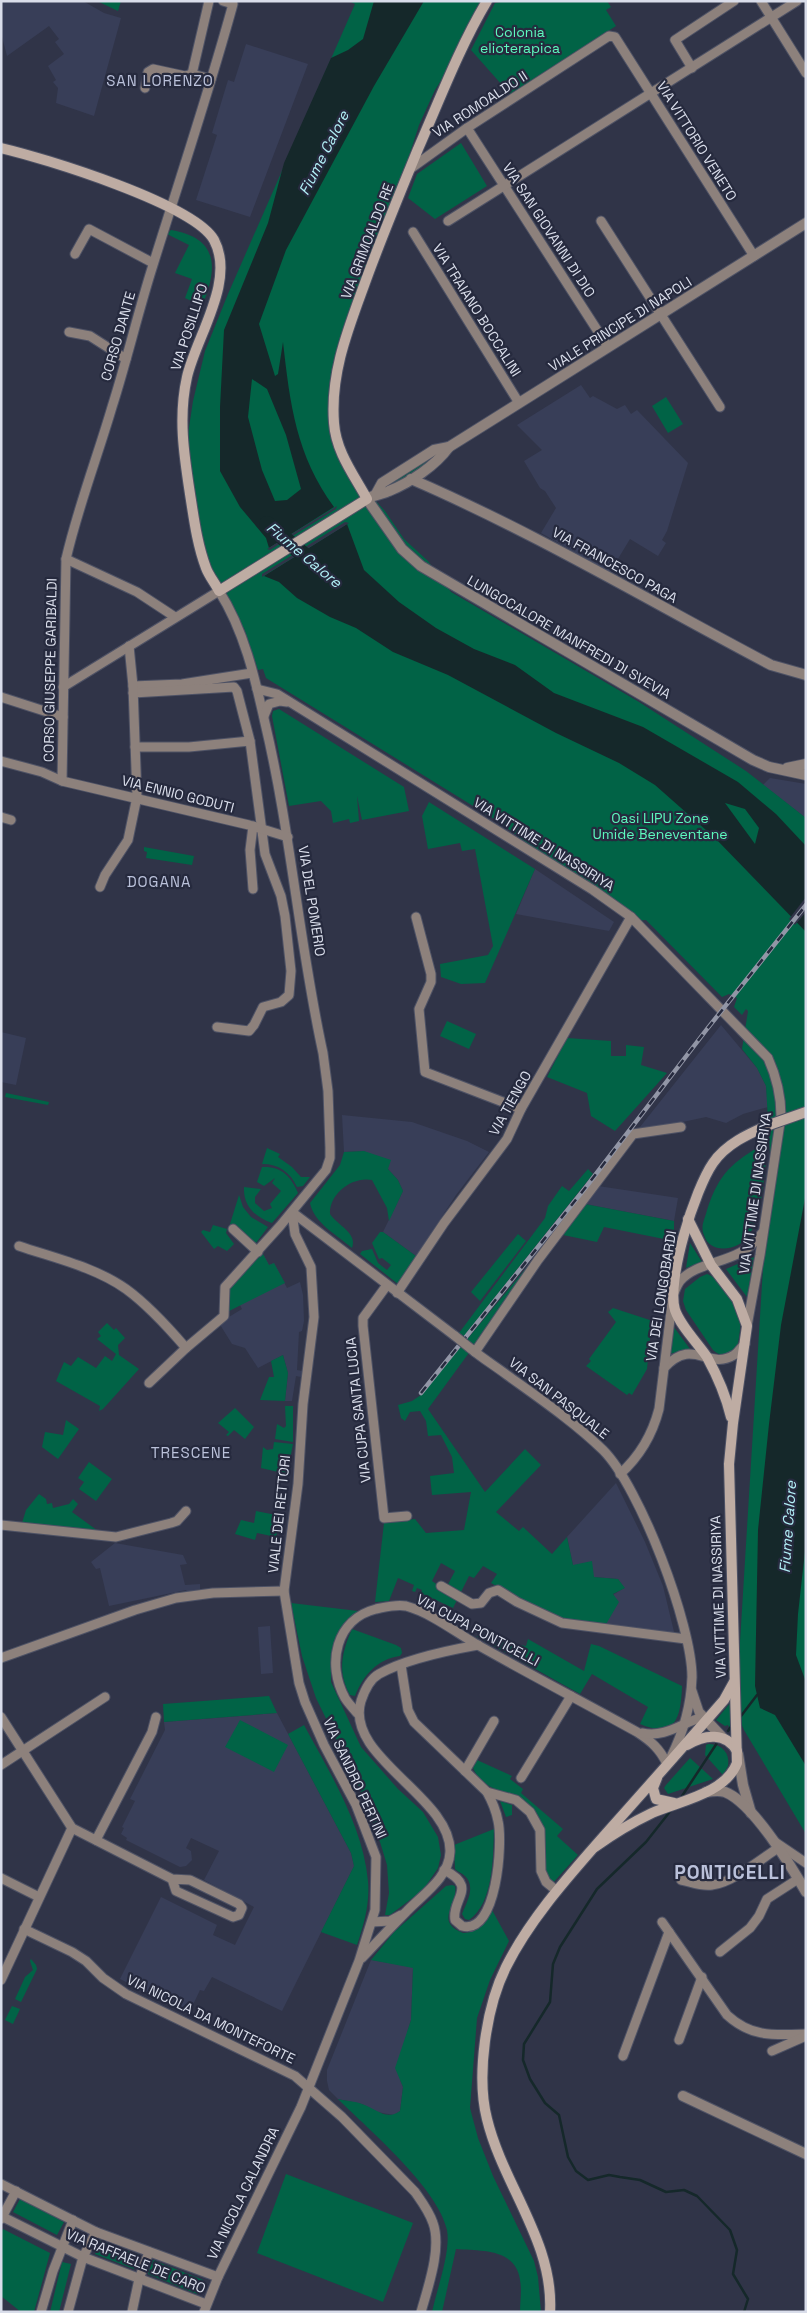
<svg xmlns="http://www.w3.org/2000/svg" width="807" height="2313" viewBox="0 0 807 2313" font-family="'Space Grotesk',sans-serif">
<style>
.built{fill:#383e58}
.green{fill:#016346;fill-rule:evenodd}
.water{fill:#15282a;fill-rule:evenodd}
.pier{fill:#303448}
.lines{fill:none;stroke-linecap:round;stroke-linejoin:round}
.stream{stroke:#15282a;stroke-width:2.5}
.river{stroke:#15282a;stroke-width:16}
.minor-casing{stroke:#4e5265;stroke-width:11}
.tertiary-casing{stroke:#4e5265;stroke-width:12}
.secondary-casing{stroke:#4e5265;stroke-width:12}
.minor{stroke:#8d817c;stroke-width:9}
.tertiary{stroke:#8d817c;stroke-width:10}
.secondary{stroke:#beaca3;stroke-width:10}
.rail-casing{stroke:#9296a6;stroke-width:4.5}
.rail{stroke:#262a3e;stroke-width:2.5;stroke-dasharray:8;stroke-linecap:butt}
.minor-bridge-casing{stroke:#4e5265;stroke-width:11;stroke-linecap:butt}
.secondary-bridge-casing{stroke:#4e5265;stroke-width:12;stroke-linecap:butt}
.minor-bridge{stroke:#8d817c;stroke-width:9}
.secondary-bridge{stroke:#beaca3;stroke-width:10}
.labels{text-anchor:middle;stroke-width:4.5;stroke-linejoin:round;paint-order:stroke}
.park-label{font-size:14px;fill:#5df9be;stroke:#262a3e}
.street-label{font-size:14px;fill:#d9ddea;stroke:#262a3e}
.neighbourhood-label{font-size:15px;letter-spacing:1px;fill:#bac1da;stroke:#262a3e}
.water-label{font-size:15px;font-style:italic;fill:#b2f0f7;stroke:#262a3e}
.district-label{font-size:19px;font-weight:bold;letter-spacing:1px;fill:#bac1da;stroke:#262a3e}
</style>
<rect width="100%" height="100%" fill="#303448"/>
<g class="built">
<path d="M1,1H83L104,13L121,18L94,116L56,103L58,88L53,82L56,80L48,66L64,54L55,42L59,39L49,26L7,56L1,33Z"/>
<path d="M246,44L308,64L250,217L196,200L217,135L212,133L228,80L234,82Z"/>
<path d="M581,385L590,398L593,396L617,409L625,405L631,414L637,410L688,463L667,531L662,540L666,543L658,556L630,539L610,572L541,533L556,508L545,491L540,488L524,461L542,450L517,425Z"/>
<path d="M770,778L806,784V818L763,785Z"/>
<path d="M535,869L614,922L609,931L516,914Z"/>
<path d="M721,1025L757,1068L766,1086L768,1107L743,1114L726,1123L706,1117L636,1132Z"/>
<path d="M1,1032L26,1038L16,1085L1,1082Z"/>
<path d="M342,1115L412,1122L467,1141L489,1152L456,1195L416,1256L383,1232L403,1191L398,1180L388,1169L364,1151L344,1152Z"/>
<path d="M598,1186L678,1198L674,1221L585,1204Z"/>
<path d="M263,1254L269,1265L274,1263L287,1288L300,1282L303,1295L304,1321L302,1331L299,1332L297,1370L302,1371L301,1377L296,1376L292,1401H285L288,1373L283,1355L258,1368L245,1348L232,1344L219,1323L242,1309L240,1305L229,1311Z"/>
<path d="M616,1483L645,1542L663,1586L675,1636L605,1626L613,1595L624,1588L618,1579L594,1577L573,1565L567,1537Z"/>
<path d="M115,1543L183,1555L187,1564L180,1565L185,1585L200,1584V1589L187,1592L186,1590L109,1606L100,1568L96,1569L91,1562Z"/>
<path d="M270,1626L273,1673L261,1674L258,1627Z"/>
<path d="M277,1713L351,1853L354,1866L282,2011L212,1977L204,1991L200,1990L189,2013L120,1979L161,1897L217,1925L213,1935L235,1945L254,1907L204,1880L219,1851L191,1838L186,1848L191,1851L192,1860L186,1866L180,1867L126,1840L127,1838L121,1834L124,1828L122,1827L135,1801L130,1799L165,1730L164,1722Z"/>
<path d="M371,1960L413,1967L411,2020L408,2029L400,2080L403,2087L400,2111L394,2115L377,2112L362,2104L338,2099L329,2090L327,2081V2070Z"/>
</g>
<g class="green">
<path d="M97,1H121L118,11Z"/>
<path d="M349,1H491L435,90L419,125L338,378L339,425L343,449L365,489L385,511L404,539L428,561L451,592L639,702L746,771L806,818V1834L744,1730L738,1716L737,1700L740,1642L770,1154L766,1086L757,1068L742,1049L748,1011L746,1009L742,1015L734,1007L737,998L729,994L722,997L646,920L632,921L499,822L266,678L263,669L258,670L244,628L234,617L211,569L197,522L190,468L188,434L193,401L205,351L228,294L355,4Z"/>
<path d="M507,1H607L611,7L606,10L616,26L510,94L471,50L495,3Z"/>
<path d="M461,143L487,186L435,219L408,198L417,174Z"/>
<path d="M171,230C219,238 218,268 202,306L185,298L192,279L175,273L189,245L167,234Z"/>
<path d="M666,397L683,424L668,433L652,406Z"/>
<path d="M437,454L439,457L386,489L385,486Z"/>
<path d="M279,709L404,787L409,811L362,820L357,796L359,821L350,823L349,819L333,823L331,811L321,801L289,806L272,716L273,711Z"/>
<path d="M429,802L535,869L485,983L461,984L441,977L440,964L488,955L493,946L475,849L462,851L460,843L428,849L422,816Z"/>
<path d="M144,847L194,856L192,865L146,858L147,852L144,851Z"/>
<path d="M447,1021L476,1034L469,1049L440,1036Z"/>
<path d="M567,1038L611,1041V1056H626V1045L644,1047L641,1065L667,1073L615,1131L591,1116L587,1093L547,1077Z"/>
<path d="M6,1093L49,1102L48,1105L5,1097Z"/>
<path d="M768,1141C764,1171 764,1207 750,1234C741,1250 710,1256 704,1235C700,1226 705,1219 707,1210C720,1170 734,1162 768,1141Z"/>
<path d="M267,1148L280,1154L278,1157L292,1167L301,1177H310L303,1186L297,1187C290,1172 279,1164 262,1164Z"/>
<path d="M364,1151L391,1160L388,1169L398,1180L403,1191L389,1221L387,1208L372,1180C352,1176 329,1194 330,1214C337,1225 358,1233 352,1248C337,1235 314,1223 310,1203L340,1165L344,1152Z"/>
<path d="M262,1167C281,1166 291,1176 298,1193L272,1223C255,1217 243,1206 244,1187L261,1189L255,1197V1203L264,1211L272,1208L270,1204L281,1191L272,1183L275,1178L264,1186L257,1182Z"/>
<path d="M588,1169L593,1174L464,1336L459,1333L545,1218L548,1206L562,1186L569,1191Z"/>
<path d="M239,1195L243,1207L251,1217L268,1227L256,1243L230,1224Z"/>
<path d="M585,1204L674,1221V1241L604,1227L597,1242L563,1235Z"/>
<path d="M213,1225L227,1229L226,1233L234,1244L227,1251L218,1246L214,1249L201,1232L203,1230L210,1232Z"/>
<path d="M380,1232H383L416,1256L398,1284L360,1254L362,1251L372,1249L378,1263L387,1270L391,1265L382,1258L379,1259L372,1243Z"/>
<path d="M518,1234L526,1241L480,1301L471,1292Z"/>
<path d="M690,1243L702,1262L686,1268Z"/>
<path d="M263,1254L269,1265L274,1263L285,1283L229,1311C220,1284 245,1270 263,1254Z"/>
<path d="M754,1257L747,1297L726,1269Z"/>
<path d="M531,1262L490,1324L428,1409L485,1492L525,1449L541,1465L496,1512L519,1531L523,1527L552,1554L567,1537L573,1565L592,1561L594,1577L618,1579L625,1588L613,1594L619,1602L605,1626C556,1622 533,1607 491,1583L497,1574L483,1566L474,1578L469,1576L453,1608L421,1593L422,1590L417,1588L415,1592L412,1591L414,1585L398,1578L389,1601L375,1602L384,1523L415,1519L426,1533L464,1530L471,1492L432,1495L430,1476L454,1473L452,1457L441,1435L428,1436L426,1421L420,1411L410,1412L405,1421L401,1418L398,1405L412,1401L421,1395ZM441,1563L455,1571L445,1590L432,1581Z"/>
<path d="M707,1274C717,1276 738,1306 740,1317C741,1327 739,1338 737,1349C728,1354 721,1358 713,1350L686,1310L683,1301L685,1289L700,1277Z"/>
<path d="M613,1308L662,1324L650,1337L647,1369L632,1395L629,1393L627,1395L586,1366L591,1361L589,1359L616,1322L608,1312Z"/>
<path d="M107,1323L114,1330L116,1328L125,1338L118,1345L119,1355L139,1369L103,1409L99,1411L100,1406L56,1381L64,1362L71,1366L78,1357L96,1368L105,1356L112,1361L116,1354L97,1339L101,1336L98,1332Z"/>
<path d="M673,1326L690,1349L669,1354Z"/>
<path d="M283,1355L288,1373L285,1401L260,1400L269,1377H274L271,1361Z"/>
<path d="M285,1406H293V1442L275,1439L277,1424L284,1428L286,1426Z"/>
<path d="M235,1408L254,1427L245,1439L234,1430L228,1436L226,1435L229,1432L218,1423Z"/>
<path d="M66,1420L79,1429L58,1459L42,1447L45,1432L63,1435Z"/>
<path d="M274,1442L293,1444L287,1474L261,1468L263,1447L267,1450L273,1449Z"/>
<path d="M89,1462L112,1479L96,1501L79,1489L84,1482L78,1478Z"/>
<path d="M39,1494L46,1499L47,1504L52,1503L53,1508L69,1504L73,1499L78,1504L72,1512L98,1531L22,1523L26,1510Z"/>
<path d="M256,1511L281,1516L276,1537L257,1533L255,1540L235,1534L241,1520L254,1523Z"/>
<path d="M291,1603L358,1611L340,1631L331,1660V1682L361,1747L398,1789L423,1812L438,1837L441,1855L438,1868L423,1890L390,1915H385L389,1893L387,1865L380,1842L357,1782L316,1698L302,1656Z"/>
<path d="M352,1629L396,1645L401,1648L402,1653L400,1656C377,1659 363,1676 355,1696L350,1695C337,1671 342,1652 352,1629Z"/>
<path d="M476,1636L526,1646L528,1639L584,1671L591,1644L599,1646L682,1686C681,1715 677,1740 640,1724L648,1707L592,1674L580,1694Z"/>
<path d="M269,1696L277,1713L164,1722L163,1704Z"/>
<path d="M731,1702L732,1729L730,1730L728,1725L725,1726L716,1720Z"/>
<path d="M240,1720L288,1745L274,1772L225,1747Z"/>
<path d="M304,1725C330,1773 363,1826 368,1881C370,1903 364,1924 357,1945L321,1932L354,1866L351,1853L288,1734Z"/>
<path d="M708,1744C722,1744 730,1753 728,1766L723,1775L705,1755L706,1745Z"/>
<path d="M690,1758L713,1779L668,1794L664,1788L666,1785Z"/>
<path d="M477,1760L512,1776L510,1779L523,1789L521,1793L563,1829L557,1836L578,1855L552,1884L544,1875C544,1861 547,1843 543,1828C534,1787 487,1801 473,1768Z"/>
<path d="M500,1801L512,1805V1815L506,1817Z"/>
<path d="M494,1829C493,1856 494,1903 469,1920L465,1919L462,1914C467,1902 476,1887 465,1876C462,1873 458,1872 455,1869L454,1845Z"/>
<path d="M452,1885L455,1886C459,1905 433,1921 463,1933C479,1933 484,1921 492,1910L509,1941L490,1980L477,2018L470,2108L478,2138L493,2176L534,2261L538,2277L541,2312H520C520,2302 522,2290 520,2280C516,2248 480,2251 456,2249L442,2312H432C437,2289 451,2251 447,2230C438,2188 368,2129 338,2099C346,2101 355,2101 362,2104C377,2109 386,2121 400,2111L403,2087L395,2068L411,2020L413,1968L371,1960L394,1932L446,1886Z"/>
<path d="M31,1959L36,1965L37,1969L21,2002L15,1999L25,1977L33,1970L30,1961Z"/>
<path d="M12,2006L20,2009L13,2024L5,2020Z"/>
<path d="M286,2174L413,2223L383,2302L257,2253Z"/>
<path d="M20,2199L64,2222L57,2235L13,2212Z"/>
<path d="M3,2229L50,2253L34,2312H21L1,2296V2233Z"/>
<path d="M100,2241L139,2255L134,2269L95,2254Z"/>
<path d="M153,2260L203,2280L197,2294L148,2274Z"/>
<path d="M62,2262L71,2264L59,2312H50Z"/>
</g>
<g class="water">
<path d="M374,1H424L374,86L286,250L259,324L275,376L278,374L283,342C290,404 296,455 334,507L269,548L266,538L240,507L220,471V407L224,330L268,223L284,163L331,58L348,50L363,39ZM252,379L267,389L286,435L301,489L287,500L275,501L262,470L248,417Z"/>
<path d="M347,524L364,570L399,602L436,628L474,649L515,665L554,693L643,727L738,782L776,814L806,846V932L715,838L655,785L619,763L556,733L448,675L393,652L356,628L330,617L297,598L279,582L264,576ZM725,803L745,809L759,828L755,844Z"/>
<path d="M806,1193V1542L798,1614L796,1655L806,1682V1766L775,1715L760,1708L755,1686L758,1530L769,1424L781,1325Z"/>
</g>
<g class="pier">
<path d="M337,506L336,509L270,550L267,549Z"/>
<path d="M345,522L349,523L262,577V574Z"/>
<path d="M806,897V912L795,925L789,919Z"/>
</g>
<g class="lines">
<g class="stream">
<path d="M741,1716L757,1695"/>
<path d="M728,1731L732,1725"/>
<path d="M682,1796L717,1743"/>
<path d="M672,1809L646,1842L597,1889L560,1947L553,1964L550,2002L524,2044L523,2060L530,2079L545,2103L559,2115L568,2157L576,2171L588,2180L609,2175L620,2177L640,2180L666,2192L684,2190L697,2196L730,2230L737,2250L733,2274L748,2299L744,2312"/>
</g>
<path class="river" d="M267,524L317,566"/>
<defs>
<g id="minor">
<path d="M761,1L806,73"/>
<path d="M692,68L675,40L734,1"/>
<path d="M192,74L209,1"/>
<path d="M192,74L211,79"/>
<path d="M145,88L148,72L153,69L185,76L192,74"/>
<path d="M467,128L608,347"/>
<path d="M410,169L467,128L609,36L615,37L754,256"/>
<path d="M448,221L797,1"/>
<path d="M601,221L720,407"/>
<path d="M413,232L519,403"/>
<path d="M75,254L89,229L153,263"/>
<path d="M69,332L90,336L126,359"/>
<path d="M66,559L137,592L175,617"/>
<path d="M133,686L182,684L252,673"/>
<path d="M63,687L219,591C244,630 255,678 265,723C291,832 299,944 323,1053L328,1091L330,1148V1158L326,1170L280,1226L225,1287L224,1316L186,1348"/>
<path d="M257,689L277,694L593,890L631,917L768,1058C777,1078 781,1095 781,1116L760,1255L747,1326"/>
<path d="M133,693L234,687L237,691L250,741L265,854L281,896L285,916L291,971L289,995L281,1002L263,1007L254,1025L249,1031L217,1027"/>
<path d="M1,697L63,717"/>
<path d="M264,716L269,704L280,701L287,702"/>
<path d="M135,747H189L250,741"/>
<path d="M1,761L42,772L62,781L249,825L288,837"/>
<path d="M62,781L66,559C78,507 97,458 112,407C127,360 138,312 153,265C180,178 209,92 233,4L223,1"/>
<path d="M1,817L11,820"/>
<path d="M100,887L105,875L128,840L137,797L133,686L129,646"/>
<path d="M253,889L250,850L253,826"/>
<path d="M416,917L431,974V982L419,1009L425,1072L521,1109"/>
<path d="M292,1212L455,1336"/>
<path d="M233,1229L258,1252"/>
<path d="M19,1246C54,1258 95,1267 126,1289C148,1305 168,1327 186,1348L149,1383"/>
<path d="M387,1285L363,1318V1326L384,1518L407,1516"/>
<path d="M397,1293L444,1223L507,1139L521,1109L631,917"/>
<path d="M470,1348C482,1358 495,1366 507,1375C539,1398 574,1422 603,1450C640,1487 692,1625 692,1677C691,1705 683,1733 671,1757"/>
<path d="M475,1352L538,1260L633,1134L681,1127"/>
<path d="M664,1368C693,1336 708,1371 734,1355C738,1353 741,1347 745,1344"/>
<path d="M620,1474C640,1456 652,1436 659,1409L673,1295C675,1291 677,1285 680,1281C700,1258 740,1266 762,1233"/>
<path d="M1,1525L116,1537L171,1523L177,1521L186,1511"/>
<path d="M441,1586L472,1604L481,1603L489,1593L498,1590L517,1602L562,1623L686,1639"/>
<path d="M1,1658L135,1610L176,1598L213,1593L284,1591"/>
<path d="M401,1665L408,1710L414,1722L487,1792C492,1801 496,1810 498,1821C503,1842 497,1936 462,1926L455,1920C451,1899 479,1887 444,1870"/>
<path d="M692,1691L699,1712L706,1719"/>
<path d="M357,1713C353,1708 348,1703 345,1698C326,1664 336,1619 376,1609C386,1607 396,1604 406,1606C431,1613 454,1631 476,1644C529,1674 583,1702 637,1732C651,1741 660,1749 667,1764"/>
<path d="M1,1717L72,1828L172,1879L190,1880L239,1904L242,1908L239,1915L233,1917L176,1891L172,1879"/>
<path d="M642,1733C666,1738 681,1723 703,1717"/>
<path d="M1,1765L105,1697"/>
<path d="M465,1771L494,1721"/>
<path d="M521,1778L571,1696"/>
<path d="M487,1792L516,1800L530,1812L540,1830L541,1871L546,1882L557,1891"/>
<path d="M96,1840L152,1732L156,1717"/>
<path d="M775,1842L806,1863"/>
<path d="M1,1878L39,1897"/>
<path d="M681,1880C691,1882 702,1887 712,1885C732,1883 761,1859 778,1848"/>
<path d="M372,1922L390,1921L401,1915"/>
<path d="M662,1922L727,2015C752,2038 775,2035 806,2034"/>
<path d="M24,1929L72,1952L86,1961L103,1978L126,1994L295,2076L342,2117L415,2192C422,2202 429,2211 433,2223C442,2248 428,2287 421,2312"/>
<path d="M720,1952L750,1928L759,1916L767,1899L798,1879"/>
<path d="M362,1958C376,1943 391,1927 406,1912C422,1895 449,1878 450,1852C452,1797 344,1757 361,1701C364,1692 370,1679 379,1674C404,1660 450,1650 478,1645"/>
<path d="M1,1980L72,1828"/>
<path d="M679,2040L702,1977"/>
<path d="M772,2051L806,2036"/>
<path d="M623,2056L669,1932"/>
<path d="M1,2184L96,2232L218,2277"/>
<path d="M1,2216L83,2257L206,2304"/>
<path d="M1,2219L16,2191"/>
<path d="M41,2312L53,2271L73,2220"/>
<path d="M68,2312L83,2257L96,2232"/>
<path d="M132,2312L139,2279L149,2252"/>
<path d="M204,2312L218,2277L301,2107L359,1961L375,1910L376,1857L356,1805L324,1745L305,1702L299,1683L284,1591L298,1484L303,1404L314,1317L311,1267L295,1234L292,1212"/>
</g>
<g id="tertiary">
<path d="M449,447C435,466 411,482 389,491C382,495 375,494 367,499L402,549L421,566L753,760L769,767L806,775"/>
<path d="M411,479C536,533 651,602 771,665L806,675"/>
<path d="M376,494L382,483L434,450L449,447L806,223"/>
<path d="M787,768L806,764"/>
<path d="M706,1720L722,1737"/>
<path d="M738,1754L743,1785L751,1813"/>
<path d="M706,1792C712,1791 719,1790 725,1792C753,1803 791,1866 806,1892"/>
<path d="M683,2096L806,2154"/>
</g>
<g id="secondary">
<path d="M1,148C44,158 194,204 214,240C236,281 196,337 187,377C178,417 184,455 190,494C194,519 197,544 206,568C209,576 215,583 219,591L367,499C354,475 336,452 334,423C330,372 349,327 366,280C382,236 400,193 418,149C440,99 459,48 487,1"/>
<path d="M731,1417C726,1396 718,1377 707,1357C697,1342 681,1327 675,1310C666,1280 695,1189 713,1163C726,1144 748,1134 769,1125"/>
<path d="M687,1745C705,1734 726,1732 737,1751"/>
<path d="M657,1778L653,1788L656,1799L674,1803"/>
<path d="M595,1847C613,1834 631,1823 652,1813C679,1801 725,1794 737,1763L729,1464L733,1423L747,1326L737,1299L711,1265L688,1219"/>
<path d="M550,2312C554,2242 503,2185 487,2119C476,2076 486,2007 506,1967C530,1919 568,1877 603,1837C644,1791 684,1746 724,1700L734,1682"/>
</g>
</defs>
<use href="#minor" class="minor-casing"/>
<use href="#tertiary" class="tertiary-casing"/>
<use href="#secondary" class="secondary-casing"/>
<use href="#minor" class="minor"/>
<use href="#tertiary" class="tertiary"/>
<use href="#secondary" class="secondary"/>
<defs>
<path id="rail" d="M421,1393L586,1187L707,1029L806,905"/>
</defs>
<use href="#rail" class="rail-casing"/>
<use href="#rail" class="rail"/>
<defs>
<path id="minor-bridge" d="M455,1336L470,1348"/>
<path id="secondary-bridge" d="M769,1125L806,1112"/>
</defs>
<use href="#minor-bridge" class="minor-bridge-casing"/>
<use href="#secondary-bridge" class="secondary-bridge-casing"/>
<use href="#minor-bridge" class="minor-bridge"/>
<use href="#secondary-bridge" class="secondary-bridge"/>
</g>
<g class="labels">
<g class="park-label">
<text x="520" y="37">Colonia<tspan x="520" dy="16">elioterapica</tspan></text>
<text x="660" y="823">Oasi LIPU Zone<tspan x="660" dy="16">Umide Beneventane</tspan></text>
</g>
<g class="street-label">
<text transform="translate(480 104) rotate(-33)" y="5">VIA ROMOALDO II</text>
<text transform="translate(697 141) rotate(58)" y="5">VIA VITTORIO VENETO</text>
<text transform="translate(549 230) rotate(57)" y="5">VIA SAN GIOVANNI DI DIO</text>
<text transform="translate(367 241) rotate(-69)" y="5">VIA GRIMOALDO RE</text>
<text transform="translate(477 310) rotate(58)" y="5">VIA TRAIANO BOCCALINI</text>
<text transform="translate(620 324) rotate(-32)" y="5">VIALE PRINCIPE DI NAPOLI</text>
<text transform="translate(189 327) rotate(-72)" y="5">VIA POSILLIPO</text>
<text transform="translate(118 336) rotate(-74)" y="5">CORSO DANTE</text>
<text transform="translate(615 565) rotate(29)" y="5">VIA FRANCESCO PAGA</text>
<text transform="translate(569 637) rotate(30)" y="5">LUNGOCALORE MANFREDI DI SVEVIA</text>
<text transform="translate(50 670) rotate(-89)" y="5">CORSO GIUSEPPE GARIBALDI</text>
<text transform="translate(178 794) rotate(14)" y="5">VIA ENNIO GODUTI</text>
<text transform="translate(544 844) rotate(32)" y="5">VIA VITTIME DI NASSIRIYA</text>
<text transform="translate(312 901) rotate(81)" y="5">VIA DEL POMERIO</text>
<text transform="translate(510 1103) rotate(-61)" y="5">VIA TIENGO</text>
<text transform="translate(755 1193) rotate(-82)" y="5">VIA VITTIME DI NASSIRIYA</text>
<text transform="translate(661 1296) rotate(-81)" y="5">VIA DEI LONGOBARDI</text>
<text transform="translate(559 1398) rotate(38)" y="5">VIA SAN PASQUALE</text>
<text transform="translate(358 1410) rotate(-96)" y="5">VIA CUPA SANTA LUCIA</text>
<text transform="translate(279 1514) rotate(-84)" y="5">VIALE DEI RETTORI</text>
<text transform="translate(718 1597) rotate(-92)" y="5">VIA VITTIME DI NASSIRIYA</text>
<text transform="translate(478 1630) rotate(28)" y="5">VIA CUPA PONTICELLI</text>
<text transform="translate(355 1778) rotate(65)" y="5">VIA SANDRO PERTINI</text>
<text transform="translate(211 2019) rotate(26)" y="5">VIA NICOLA DA MONTEFORTE</text>
<text transform="translate(243 2193) rotate(-64)" y="5">VIA NICOLA CALANDRA</text>
<text transform="translate(136 2261) rotate(22)" y="5">VIA RAFFAELE DE CARO</text>
</g>
<g class="neighbourhood-label">
<text x="160" y="86">SAN LORENZO</text>
<text x="159" y="887">DOGANA</text>
<text x="191" y="1458">TRESCENE</text>
</g>
<g class="water-label">
<text transform="translate(324 153) rotate(-63)" y="5">Fiume Calore</text>
<text transform="translate(304 555) rotate(40)" y="5">Fiume Calore</text>
<text transform="translate(788 1527) rotate(-86)" y="5">Fiume Calore</text>
</g>
<g class="district-label">
<text x="730" y="1879">PONTICELLI</text>
</g>
</g>
<rect width="807" height="2313" fill="none" stroke="#d9ddea" stroke-width="5"/>
</svg>
